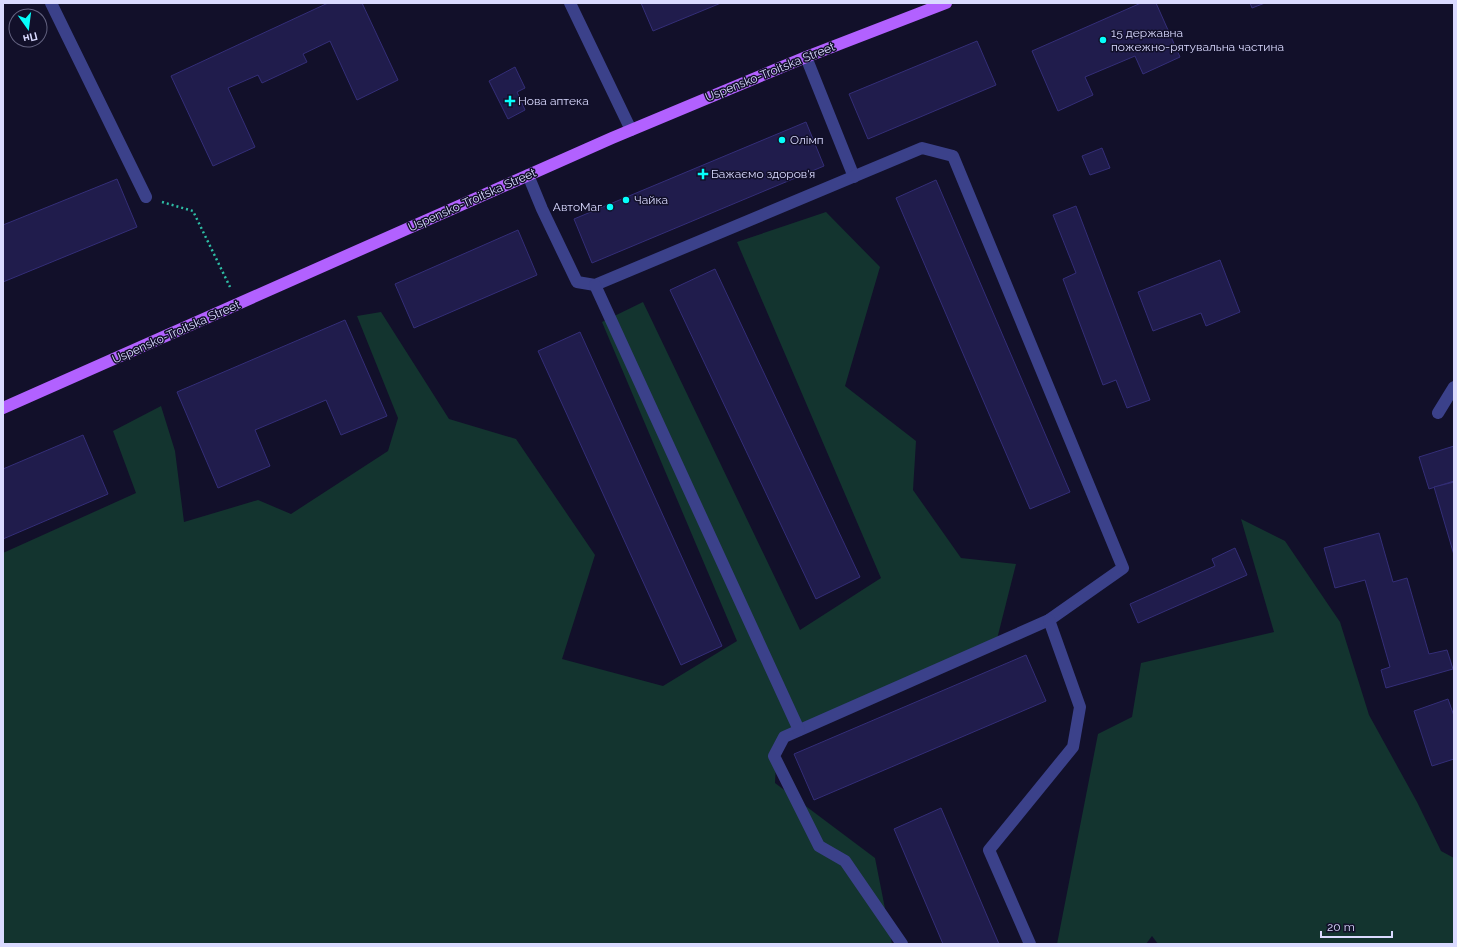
<svg xmlns="http://www.w3.org/2000/svg" width="1457" height="947" viewBox="0 0 1457 947" font-family="Raleway,sans-serif">
<style>
.green{fill:#13342f}
.building{fill:#201c4c;stroke:#342e78}
.lines{fill:none;stroke-linecap:round;stroke-linejoin:round}
.path{stroke:#2ebea5;stroke-width:2.5;stroke-dasharray:2 3;stroke-linecap:butt}
.minor{stroke:#3b418a;stroke-width:12}
.major{stroke:#b261ff;stroke-width:12}
.poi-dot{fill:#06fffc;stroke:#12102a;stroke-width:1.5}
.labels{text-anchor:middle;stroke-width:3;stroke-linejoin:round;paint-order:stroke}
.poi-label{font-size:12px;fill:#dadaff;stroke:#12102a;text-anchor:start}
.street-label{font-size:12px;fill:#dadaff;stroke:#12102a}
</style>
<rect width="100%" height="100%" fill="#12102a"/>
<g class="green">
<path d="M826,212L880,267L845,386L916,441L913,490L961,558L1016,564L996,643L777,743L775,783L875,858L892,944H3V553L136,493L113,431L161,406L175,451L184,522L258,500L291,514L388,451L398,418L357,316L381,312L449,419L516,439L595,555L562,659L663,686L737,641L602,322L643,302L800,630L881,578L737,242Z"/>
<path d="M1241,519L1285,541L1340,622L1369,715L1417,802L1441,851L1454,858V944H1158L1152,936L1146,944H1057L1098,734L1132,717L1141,663L1274,632Z"/>
</g>
<g class="building">
<path d="M328,3H362L398,80L357,100L330,41L303,54L307,62L262,83L258,75L228,88L255,147L213,166L171,76Z"/>
<path d="M641,3H721L653,31Z"/>
<path d="M1141,3H1156L1180,57L1143,74L1135,56L1085,77L1093,95L1058,111L1032,51Z"/>
<path d="M1250,3H1265L1252,8Z"/>
<path d="M977,41L996,85L868,139L849,94Z"/>
<path d="M515,67L525,88L517,92L525,110L508,119L489,81Z"/>
<path d="M806,122L824,166L592,263L574,219Z"/>
<path d="M1102,148L1110,168L1090,175L1082,156Z"/>
<path d="M117,179L137,227L3,282V225Z"/>
<path d="M936,180L1070,492L1030,509L896,198Z"/>
<path d="M1076,206L1150,400L1127,408L1116,380L1103,385L1063,279L1076,273L1053,215Z"/>
<path d="M518,230L537,275L414,328L395,284Z"/>
<path d="M1220,260L1240,312L1206,326L1201,313L1153,331L1138,292Z"/>
<path d="M715,269L860,577L816,599L670,290Z"/>
<path d="M345,320L387,416L341,435L326,400L255,430L270,466L218,488L177,392Z"/>
<path d="M580,332L722,646L681,665L538,351Z"/>
<path d="M83,435L108,494L3,539V469Z"/>
<path d="M1454,446V481L1429,489L1419,457Z"/>
<path d="M1454,482V555L1434,487Z"/>
<path d="M1379,533L1393,582L1407,578L1429,654L1447,650L1453,669L1386,688L1381,670L1390,667L1365,580L1335,588L1324,548Z"/>
<path d="M1235,548L1247,575L1138,623L1130,604L1215,566L1212,559Z"/>
<path d="M1026,655L1046,701L814,800L794,754Z"/>
<path d="M1448,699L1454,716V759L1432,766L1414,711Z"/>
<path d="M941,808L999,944H943L894,829Z"/>
</g>
<g class="lines">
<path class="path" d="M162,202L193,211L230,287"/>
<g class="minor">
<path d="M51,3L146,197"/>
<path d="M570,3L631,130"/>
<path d="M806,57L854,177"/>
<path d="M528,175L542,209L577,282L595,285L922,148L953,156L1123,568L1049,620L784,737L774,756L819,846L845,861L902,944"/>
<path d="M595,285L799,730"/>
<path d="M1438,413L1454,387"/>
<path d="M1030,944L989,850L1073,747L1080,707L1049,620"/>
</g>
<path class="major" d="M3,408L612,138L806,57L946,3"/>
</g>
<g class="poi-dot">
<circle cx="1103" cy="40" r="4"/>
<path d="M508 95h4v4h4v4h-4v4h-4v-4h-4v-4h4z"/>
<circle cx="782" cy="140" r="4"/>
<path d="M701 168h4v4h4v4h-4v4h-4v-4h-4v-4h4z"/>
<circle cx="626" cy="200" r="4"/>
<circle cx="610" cy="207" r="4"/>
</g>
<g class="labels">
<g class="poi-label">
<text x="1111" y="37">15 державна<tspan x="1111" dy="14">пожежно-рятувальна частина</tspan></text>
<text x="518" y="105">Нова аптека</text>
<text x="790" y="144">Олімп</text>
<text x="711" y="178">Бажаємо здоров'я</text>
<text x="634" y="204">Чайка</text>
<text x="602" y="211" text-anchor="end">АвтоМаг</text>
</g>
<g class="street-label">
<text transform="translate(770 72) rotate(-22)" y="4">Uspensko-Troitska Street</text>
<text transform="translate(472 200) rotate(-24)" y="4">Uspensko-Troitska Street</text>
<text transform="translate(176 332) rotate(-24)" y="4">Uspensko-Troitska Street</text>
</g>
</g>
<rect width="1457" height="947" fill="none" stroke="#dadaff" stroke-width="8"/>
<g transform="translate(28 28) rotate(166)"><circle r="19" fill="#12102a" stroke="#62617f"/>
<path d="M0-3L7 15L0 10L-7 15Z" fill="#06fffc"/>
<text y="-6" font-size="11" font-weight="bold" text-anchor="middle" fill="#dadaff">Пн</text>
</g>
<path d="M1321 931v6h71v-6" fill="none" stroke="#dadaff" stroke-width="2"/>
<text x="1327" y="931" font-size="12" fill="#dadaff" stroke="#12102a" stroke-width="3" paint-order="stroke">20 m</text>
</svg>
